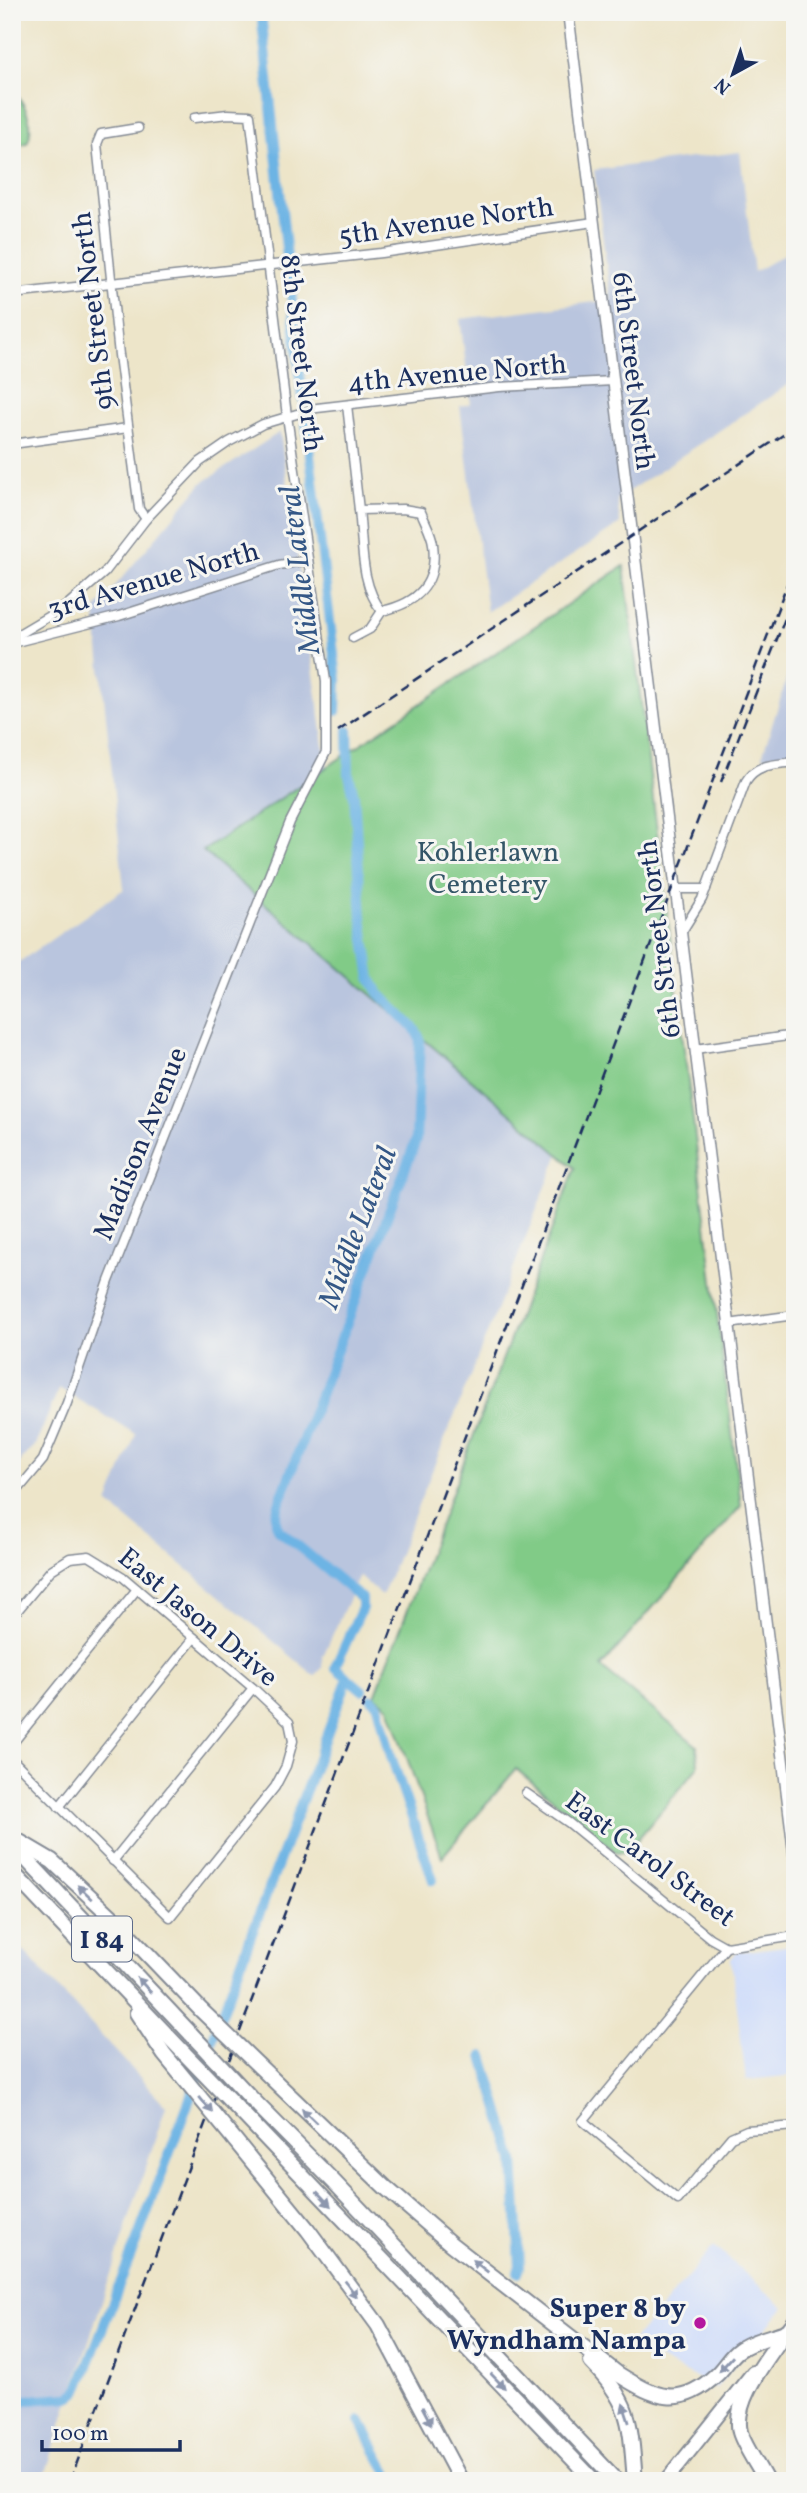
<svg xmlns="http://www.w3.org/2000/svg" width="807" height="2493" viewBox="0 0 807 2493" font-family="Vollkorn,serif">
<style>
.built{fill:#cedbfa}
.industrial{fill:#b9c5de}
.green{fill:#81cb87;stroke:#4e7d72;stroke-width:2}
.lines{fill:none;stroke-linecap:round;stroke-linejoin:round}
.canal{stroke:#6db4e4;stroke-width:10}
.minor-casing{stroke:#848a94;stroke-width:11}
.tertiary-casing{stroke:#848a94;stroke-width:13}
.primary-casing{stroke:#848a94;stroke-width:16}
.motorway-casing{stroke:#848a94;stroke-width:18}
.minor{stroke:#fff;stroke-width:8}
.tertiary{stroke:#fff;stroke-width:10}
.primary{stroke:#fff;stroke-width:12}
.motorway{stroke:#fff;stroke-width:14}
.rail{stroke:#1b2f5e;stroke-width:2.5;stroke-dasharray:10 5;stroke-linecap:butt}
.motorway-bridge-casing{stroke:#848a94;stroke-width:18;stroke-linecap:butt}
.motorway-bridge{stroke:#fff;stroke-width:14}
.oneway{fill:#8d97ae}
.poi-dot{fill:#b5179e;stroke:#f6f6f2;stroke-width:2.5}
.labels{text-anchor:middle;stroke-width:6;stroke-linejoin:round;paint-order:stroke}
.shield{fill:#f6f6f2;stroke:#5d6b8a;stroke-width:2}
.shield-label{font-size:26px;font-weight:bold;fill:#1b2f5e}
.street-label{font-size:28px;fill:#1b2f5e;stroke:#f6f6f2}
.park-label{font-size:28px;fill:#345668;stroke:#f6f6f2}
.poi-label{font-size:28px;font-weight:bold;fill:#1b2f5e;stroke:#f6f6f2;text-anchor:end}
.water-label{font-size:30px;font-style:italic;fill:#345786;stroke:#f6f6f2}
</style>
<rect width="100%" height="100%" fill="#f6f6f2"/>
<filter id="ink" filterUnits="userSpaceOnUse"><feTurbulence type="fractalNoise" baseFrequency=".0143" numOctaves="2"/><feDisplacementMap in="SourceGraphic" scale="14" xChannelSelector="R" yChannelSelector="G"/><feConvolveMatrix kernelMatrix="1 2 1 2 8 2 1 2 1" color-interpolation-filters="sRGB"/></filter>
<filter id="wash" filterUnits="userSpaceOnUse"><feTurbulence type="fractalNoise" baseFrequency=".00686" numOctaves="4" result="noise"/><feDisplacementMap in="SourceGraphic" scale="28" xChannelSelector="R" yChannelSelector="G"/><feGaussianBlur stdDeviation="1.57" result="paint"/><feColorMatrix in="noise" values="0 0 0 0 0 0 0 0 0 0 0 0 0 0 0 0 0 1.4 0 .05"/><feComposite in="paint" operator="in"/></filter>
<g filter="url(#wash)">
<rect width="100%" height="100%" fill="#ede5c9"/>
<g class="built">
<path d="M793,1945L795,2075L746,2080L731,1959L737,1952Z"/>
<path d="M714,2246L784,2307L716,2388L630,2344Z"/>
</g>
<g class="industrial">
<path d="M740,152L754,272L795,248V380L617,499L620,524L487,612L460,406L471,404L460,319L611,300L594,170Z"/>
<path d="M280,432L327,767L203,851L559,1154L382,1596L359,1576L323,1656L322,1668L315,1676L108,1503L136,1434L59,1388L36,1444L12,1471V967L124,889L95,610L202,483Z"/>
<path d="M795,652V752L762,757Z"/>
<path d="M12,1938L166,2106L43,2481H12Z"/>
</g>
<g class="green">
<path d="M12,89C25,103 36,126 27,143L12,147Z"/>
<path d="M624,566L741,1506L601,1667L697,1746L698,1767L627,1852L617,1853L516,1769L442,1857L389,1707L375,1696L575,1168L203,851Z"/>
</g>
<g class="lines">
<g class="canal">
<path d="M261,12L287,257"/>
<path d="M289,274L303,400"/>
<path d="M306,423L337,679L336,711"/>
<path d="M348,730L349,775L354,796L362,918L371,979L379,993L415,1029L420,1039L416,1140L280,1501L276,1516V1523L279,1530L362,1599V1608L335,1667L362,1690"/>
<path d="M372,1699L378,1705L391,1756L433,1880"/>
<path d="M483,2056L514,2160L520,2266L518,2272"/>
<path d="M12,2401L69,2397L76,2393L80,2386L135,2245L348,1678"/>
<path d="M360,2421L392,2481"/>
</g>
</g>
</g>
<g filter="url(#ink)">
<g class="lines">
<defs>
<g id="minor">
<path d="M138,128L101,134L97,144L119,355L139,509L146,519"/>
<path d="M12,294L381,253L594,222"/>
<path d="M347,405L359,510"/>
<path d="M12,444L128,428"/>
<path d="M403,509L421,512C425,522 432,534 433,544C438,584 418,603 382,611C360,586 363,542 359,510Z"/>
<path d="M12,638L66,606L105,572L146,519L200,462L229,442L263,424L317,408L499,387L613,381"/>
<path d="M353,638L370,629L382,611"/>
<path d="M12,643L119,616L279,565L308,560"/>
<path d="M675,889H706"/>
<path d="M681,933L702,899L746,781C757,763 775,765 795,762"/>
<path d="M695,1049L795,1035"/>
<path d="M728,1324L795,1315"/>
<path d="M12,1497L43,1460L67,1403L109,1281L290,822L326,752V681L287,416L250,115L228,114L194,118"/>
<path d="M12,1617L51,1570L70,1558L89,1556L123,1577L253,1688L289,1722L293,1741L286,1766L275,1787L170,1917L12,1759"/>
<path d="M12,1744L137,1589"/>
<path d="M526,1793L569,1823L710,1938L726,1947L795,1936"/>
<path d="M59,1807L194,1638"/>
<path d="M113,1861L253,1688"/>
<path d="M726,1947L583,2121L678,2200L731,2137L747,2130L795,2126"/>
</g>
<path id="tertiary" d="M568,12L795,1860"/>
<g id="primary">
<path d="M780,2339L795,2320"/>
<path d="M666,2481L753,2372"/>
</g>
<g id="motorway">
<path d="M13,1838L52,1861L110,1915L202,2011"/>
<path d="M12,1844L191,2034"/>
<path d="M12,1872L185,2054"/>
<path d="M137,2013L164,2054L178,2071"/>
<path d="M259,2066L385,2187L451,2244L618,2374C656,2398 680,2409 716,2375C724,2368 730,2356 739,2350C751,2341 771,2337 785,2332"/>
<path d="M250,2097L335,2183L617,2481"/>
<path d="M243,2114L594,2481"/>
<path d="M234,2139L308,2230L378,2325L461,2481"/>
<path d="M591,2362C633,2405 630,2425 635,2481"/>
<path d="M766,2481C759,2467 744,2446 740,2432C732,2400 769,2357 785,2332"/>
</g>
</defs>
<use href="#minor" class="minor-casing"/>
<use href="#tertiary" class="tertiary-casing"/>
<use href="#primary" class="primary-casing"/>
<use href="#motorway" class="motorway-casing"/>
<use href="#minor" class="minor"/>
<use href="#tertiary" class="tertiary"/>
<use href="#primary" class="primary"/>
<use href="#motorway" class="motorway"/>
<g class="rail">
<path d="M338,731L795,427"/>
<path d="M721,782L795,593"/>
<path d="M70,2481L795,563"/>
</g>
<defs>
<g id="motorway-bridge">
<path d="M202,2011L259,2066"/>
<path d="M191,2034L250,2097"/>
<path d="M185,2054L243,2114"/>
<path d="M178,2071L234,2139"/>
</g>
</defs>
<use href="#motorway-bridge" class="motorway-bridge-casing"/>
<use href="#motorway-bridge" class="motorway-bridge"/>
</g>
<defs><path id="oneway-solid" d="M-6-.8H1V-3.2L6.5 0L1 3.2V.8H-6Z" transform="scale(1.75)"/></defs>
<g class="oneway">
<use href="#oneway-solid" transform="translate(85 1892) rotate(-137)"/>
<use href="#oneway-solid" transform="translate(144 1985) rotate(-133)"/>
<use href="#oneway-solid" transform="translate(206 2105) rotate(50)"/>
<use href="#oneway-solid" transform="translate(309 2116) rotate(-136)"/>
<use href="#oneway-solid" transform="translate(324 2199) rotate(46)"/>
<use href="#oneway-solid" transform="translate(480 2266) rotate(-142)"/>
<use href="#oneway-solid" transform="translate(351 2289) rotate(54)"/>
<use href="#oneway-solid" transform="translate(726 2364) rotate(132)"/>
<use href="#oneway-solid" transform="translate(498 2381) rotate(46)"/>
<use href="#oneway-solid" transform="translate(626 2413) rotate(-108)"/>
<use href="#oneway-solid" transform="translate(427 2416) rotate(62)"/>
</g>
</g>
<circle class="poi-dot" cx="700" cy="2323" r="7"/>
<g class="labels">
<rect class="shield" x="72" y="1916.5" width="60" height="45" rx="5"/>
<g class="shield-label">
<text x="102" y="1948">I 84</text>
</g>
<g class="street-label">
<text transform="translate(446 220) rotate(-8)" y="10">5th Avenue North</text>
<text transform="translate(92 311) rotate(-97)" y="10">9th Street North</text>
<text transform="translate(303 353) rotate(83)" y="10">8th Street North</text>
<text transform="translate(635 371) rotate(83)" y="10">6th Street North</text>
<text transform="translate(457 372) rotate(-5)" y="10">4th Avenue North</text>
<text transform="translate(153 579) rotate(-16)" y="10">3rd Avenue North</text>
<text transform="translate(658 939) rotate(-97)" y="10">6th Street North</text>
<text transform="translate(139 1143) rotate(-68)" y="10">Madison Avenue</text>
<text transform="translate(199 1616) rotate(40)" y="10">East Jason Drive</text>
<text transform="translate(651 1858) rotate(37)" y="10">East Carol Street</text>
</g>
<g class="park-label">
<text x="488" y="861">Kohlerlawn<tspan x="488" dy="32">Cemetery</tspan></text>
</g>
<g class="poi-label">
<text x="686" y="2317">Super 8 by<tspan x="686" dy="32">Wyndham Nampa</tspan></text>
</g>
<g class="water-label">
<text transform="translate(299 570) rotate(-97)" y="10">Middle Lateral</text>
<text transform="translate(357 1227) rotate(-69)" y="10">Middle Lateral</text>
</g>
</g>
<rect width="807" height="2493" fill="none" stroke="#f6f6f2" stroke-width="42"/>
<g transform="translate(733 74) rotate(220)" stroke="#f6f6f2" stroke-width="5" paint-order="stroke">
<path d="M0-5L12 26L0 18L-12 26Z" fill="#1b2f5e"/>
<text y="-10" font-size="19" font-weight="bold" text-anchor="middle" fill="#1b2f5e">N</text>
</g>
<path d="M42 2440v10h138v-10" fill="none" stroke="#1b2f5e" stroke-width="3.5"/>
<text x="52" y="2440" font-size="21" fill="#1b2f5e" stroke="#f6f6f2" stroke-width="5" paint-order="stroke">100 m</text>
</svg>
